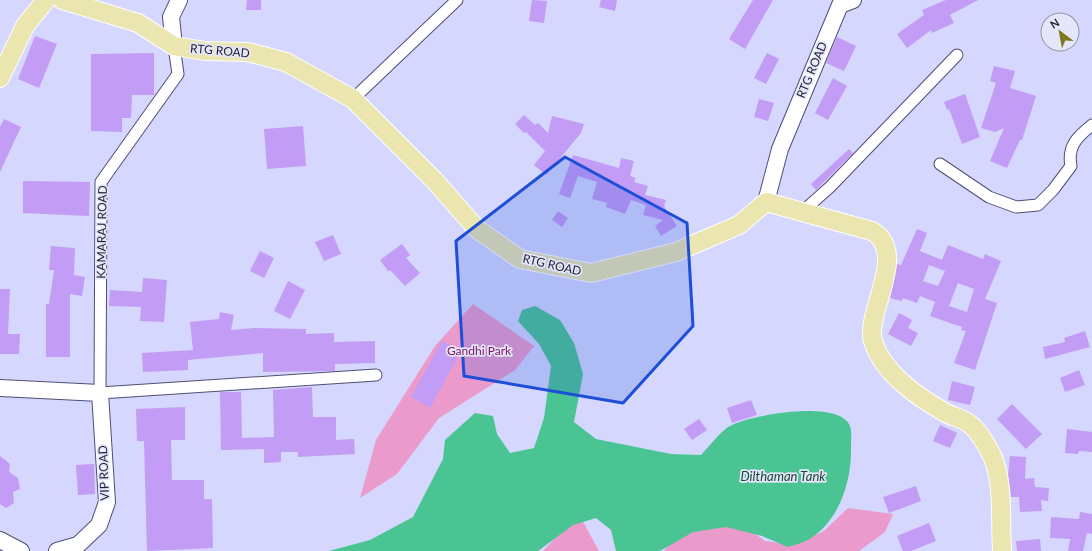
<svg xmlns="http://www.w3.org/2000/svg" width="1092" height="551" viewBox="0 0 1092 551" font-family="Lato,sans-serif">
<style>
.green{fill:#eb9bcb}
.water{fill:#4bc493}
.building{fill:#c39cf5;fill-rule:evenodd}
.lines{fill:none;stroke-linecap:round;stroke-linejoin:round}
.street-casing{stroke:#4e4e77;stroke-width:13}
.secondary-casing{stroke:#4e4e77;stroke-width:18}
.primary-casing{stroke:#fff;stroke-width:20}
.street{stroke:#fff;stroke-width:11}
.secondary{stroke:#fff;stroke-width:16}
.primary{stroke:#ebe5b0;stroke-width:18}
.marked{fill:#1d4ed8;fill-opacity:0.2;stroke:#1d4ed8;stroke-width:3;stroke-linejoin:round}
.labels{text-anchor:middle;stroke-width:3.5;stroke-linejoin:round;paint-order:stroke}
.street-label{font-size:12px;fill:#1e1f31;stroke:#e5e6fa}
.park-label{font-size:12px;fill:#7e125f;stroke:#e5e6fa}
.water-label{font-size:13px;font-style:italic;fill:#154733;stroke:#e5e6fa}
</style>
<rect width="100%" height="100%" fill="#d5d7fe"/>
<g class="green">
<path d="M473,304L534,346L515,370L439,418L397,474L360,498L376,440L435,346Z"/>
<path d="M848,508L893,514L885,532L859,551H664L678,534L739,522L765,541L794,545L824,531Z"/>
<path d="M581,518L599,551H543L565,528Z"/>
</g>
<path class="water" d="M535,306L560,320L574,343L583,374L574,422L596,439L671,454L701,455C709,447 722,429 732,425C752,415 839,399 850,426C852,431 851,441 851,447C852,481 839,522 808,540C802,543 794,545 788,547L762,536L726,527L693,532L660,551H616L611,530L596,518L573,525L538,551H329L370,540L413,517L443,459L445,440L475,413L493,416L497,434L510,453L534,448L544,418L551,366L539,344L518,321L522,310Z"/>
<g class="building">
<path d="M247,0H261V10H246Z"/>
<path d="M532,0L547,1L544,23L529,21Z"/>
<path d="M601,0H617L615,11L599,7Z"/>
<path d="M753,0H773L745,49L729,39Z"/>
<path d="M946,0H978L950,15L954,23L932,33L931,30L907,48L897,34L924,15L922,10Z"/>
<path d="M35,36L57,44L39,88L18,79Z"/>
<path d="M837,37L856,46L844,71L826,63Z"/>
<path d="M154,53V95H132L131,118H122V132L91,131V54Z"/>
<path d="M767,53L779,59L766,84L754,78Z"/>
<path d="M994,66L1015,71L1010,88L1036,96L1022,140H1020L1007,168L990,161L1004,128L995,132L981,128L996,83L990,81Z"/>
<path d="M833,78L847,86L828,120L815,113Z"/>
<path d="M965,94L980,137L962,144L949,109L947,110L944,102Z"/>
<path d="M759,99L774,103L768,121L754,117Z"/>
<path d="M524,115L535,125L538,123L548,133L552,116L584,124L581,133L546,175L534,165L545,151L526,132L524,133L515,124Z"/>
<path d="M4,119L21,127L0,172V127Z"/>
<path d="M303,126L306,166L267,169L264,129Z"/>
<path d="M849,149L853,153L816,190L811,184Z"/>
<path d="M573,155L619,168L621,158L634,161L630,176L636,178L634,182L648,186L645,195L666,200L664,206L677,226L661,236L655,226L663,220L643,215L646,205L631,200L625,214L606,207L607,203L592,199L597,182L578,176L570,198L559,194Z"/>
<path d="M23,181L90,182L89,216L23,213Z"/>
<path d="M558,211L568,218L562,227L552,220Z"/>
<path d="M917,229L927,233L920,251L942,260L948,245L983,259L985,254L1001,261L985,299L997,303L975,370L954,363L966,331L961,330L962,327L930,316L935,302L920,296L917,303L903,298L902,301L890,298L897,264L901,265ZM929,265L945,271L938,286L923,281ZM958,283L974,289L967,312L949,306Z"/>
<path d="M333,235L341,254L324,261L315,242Z"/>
<path d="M402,244L410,255L406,258L420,273L405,286L390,270L388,271L380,260Z"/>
<path d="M51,246L75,248L74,275L85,277L82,296L70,294V357H46V304H49L54,270H49Z"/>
<path d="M260,251L274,258L264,278L250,271Z"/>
<path d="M143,278L167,280L164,322L140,321L141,307L109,306L110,290L142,292Z"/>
<path d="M288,281L305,290L290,319L274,311Z"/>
<path d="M0,289H10L8,334H20L19,354H0Z"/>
<path d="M220,312L234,315L231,330L254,328L306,329V334L334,333V342L375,341V363L335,364V371L263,372V353L188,360V370L143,372L142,353L193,350L190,322L219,319Z"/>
<path d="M899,313L912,320L908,328L918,333L911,346L888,334Z"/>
<path d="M1085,331L1090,347L1045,359L1043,347L1065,342L1064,338Z"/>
<path d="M442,341L461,351L430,408L411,397Z"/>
<path d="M1079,370L1085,385L1065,392L1060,378Z"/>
<path d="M952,381L975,387L970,405L948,400Z"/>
<path d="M312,387L313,417H336V440L354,439L355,454L298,457V452H281V462L264,463V449L221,450L220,392H241L242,438L274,437L273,390Z"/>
<path d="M751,400L757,415L732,423L727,408Z"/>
<path d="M1012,404L1042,434L1026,449L997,419Z"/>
<path d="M185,407V440H171L172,480H204V499H212L213,548L147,551L144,441H137L136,409Z"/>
<path d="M699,419L707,430L692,440L684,429Z"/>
<path d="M940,425L957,433L950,448L933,441Z"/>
<path d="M1067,429L1092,432V452L1079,451L1078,454L1065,453Z"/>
<path d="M0,456L10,464L9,472L18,478L20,489L13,492L14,503L6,508L0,504Z"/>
<path d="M1010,456L1026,457L1025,479L1034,478L1035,487L1049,488L1048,501L1041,500L1042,511L1020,512L1019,497H1011L1008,475Z"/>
<path d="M94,464L95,494L78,495L76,465Z"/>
<path d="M916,486L921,501L889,513L883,497Z"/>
<path d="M1080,512L1092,514V534L1087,533L1083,551H1068L1070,539L1050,538L1051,517L1079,519Z"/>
<path d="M929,523L936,541L911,551H903L897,536Z"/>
<path d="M1040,539L1041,551H1017L1016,541Z"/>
</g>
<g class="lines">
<defs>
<g id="street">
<path d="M174,46L178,74L101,182L100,393L376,375"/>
<path d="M353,99L457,0"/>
<path d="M940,164L989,197L1016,207L1038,205L1053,190L1071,166C1067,146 1078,136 1092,125"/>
<path d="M802,212L830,187L957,55"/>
</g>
<g id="secondary">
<path d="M174,46L171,17L179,0"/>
<path d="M766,202L780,149L840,5L853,0"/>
<path d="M0,388L100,393L107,502L99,525L78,545L57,551"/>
<path d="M0,540L21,551"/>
</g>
<g id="primary">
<path d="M62,0L138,23L174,46L205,51L248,52L286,62L353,99L434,180L477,229L520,259L591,273L676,252L739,225L766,202L872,231C907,251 870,305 872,335C872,342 876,349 879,355C893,380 920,398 944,412C951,416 960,418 967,422C979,430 987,445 993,458C1004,486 1000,521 1002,551"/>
<path d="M0,78L25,26L46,0"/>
</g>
</defs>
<use href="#street" class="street-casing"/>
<use href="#secondary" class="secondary-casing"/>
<use href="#primary" class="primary-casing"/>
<use href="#street" class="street"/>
<use href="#secondary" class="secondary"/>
<use href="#primary" class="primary"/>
</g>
<path class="marked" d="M565,157L687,223L693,326L623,403L464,376L456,241Z"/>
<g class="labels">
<g class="street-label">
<text transform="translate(220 51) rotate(5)" y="4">RTG ROAD</text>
<text transform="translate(812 70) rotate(-67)" y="4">RTG ROAD</text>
<text transform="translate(102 232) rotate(-89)" y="4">KAMARAJ ROAD</text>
<text transform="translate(552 265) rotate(13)" y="4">RTG ROAD</text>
<text transform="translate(104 473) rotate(-92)" y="4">VIP ROAD</text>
</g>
<g class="park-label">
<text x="479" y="355">Gandhi Park</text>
</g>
<g class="water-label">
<text x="783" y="481">Dilthaman Tank</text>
</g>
</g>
<g transform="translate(1060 32) rotate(328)"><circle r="19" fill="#e5e6fa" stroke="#9596aa"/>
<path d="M0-3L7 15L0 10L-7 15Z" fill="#81771c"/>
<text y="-6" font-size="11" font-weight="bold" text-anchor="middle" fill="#1e1f31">N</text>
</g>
</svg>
